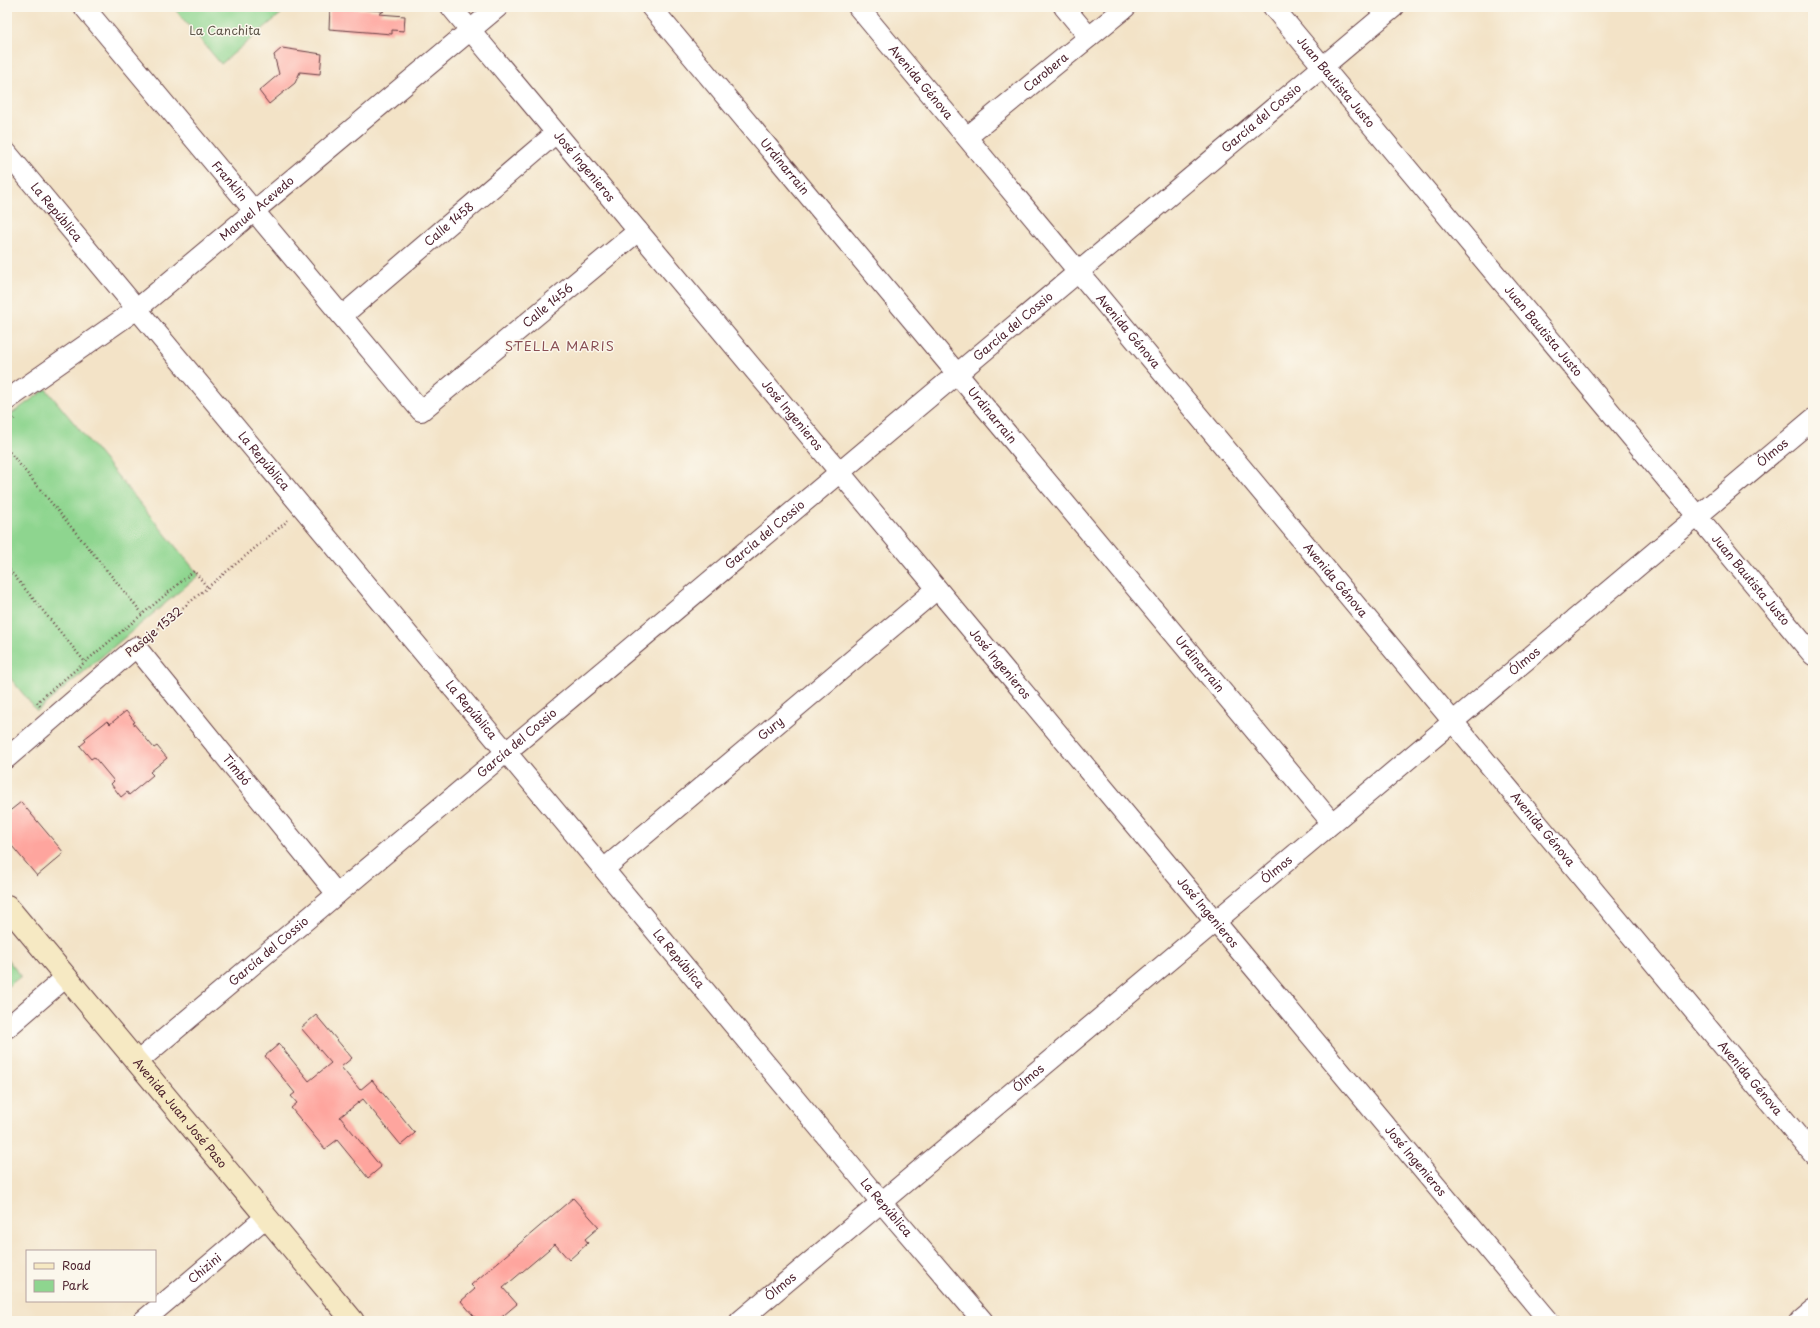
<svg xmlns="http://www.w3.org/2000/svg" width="1820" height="1328" viewBox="0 0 1820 1328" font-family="'Playpen Sans',sans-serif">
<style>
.green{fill:#8ed58f;stroke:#6c7a5d}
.building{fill:#fea59e}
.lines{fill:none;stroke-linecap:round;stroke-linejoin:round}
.minor-casing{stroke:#633c42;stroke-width:22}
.tertiary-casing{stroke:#633c42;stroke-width:24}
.secondary-casing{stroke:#633c42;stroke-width:24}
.path{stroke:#633c42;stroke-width:2.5;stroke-dasharray:1 3;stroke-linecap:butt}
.minor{stroke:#fff;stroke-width:20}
.tertiary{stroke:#fff;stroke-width:22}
.secondary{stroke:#f6e9c3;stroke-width:22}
.labels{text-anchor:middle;stroke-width:3;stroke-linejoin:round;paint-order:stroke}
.park-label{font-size:12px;fill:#5e5649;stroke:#fbf7ec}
.street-label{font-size:12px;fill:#4a1f2b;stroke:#fbf7ec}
.neighbourhood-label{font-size:13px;letter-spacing:1px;fill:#894e53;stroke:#fbf7ec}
</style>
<rect width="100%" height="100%" fill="#fbf7ec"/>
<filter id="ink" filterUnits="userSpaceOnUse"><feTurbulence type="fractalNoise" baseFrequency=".025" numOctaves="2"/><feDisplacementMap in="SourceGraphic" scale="8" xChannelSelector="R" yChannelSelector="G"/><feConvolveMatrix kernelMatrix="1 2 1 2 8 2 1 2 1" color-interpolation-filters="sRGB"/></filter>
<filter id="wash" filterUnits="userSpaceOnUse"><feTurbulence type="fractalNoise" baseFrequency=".012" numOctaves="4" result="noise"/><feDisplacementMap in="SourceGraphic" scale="16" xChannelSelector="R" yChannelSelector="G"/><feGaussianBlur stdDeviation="0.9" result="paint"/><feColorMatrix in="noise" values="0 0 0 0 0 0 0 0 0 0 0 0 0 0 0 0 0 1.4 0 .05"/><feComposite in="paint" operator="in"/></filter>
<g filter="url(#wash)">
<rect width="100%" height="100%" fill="#f3e3c7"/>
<g class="green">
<path d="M173,7H289L221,64Z"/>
<path d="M46,389L199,575L37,711L7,674V417Z"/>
<path d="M7,959L21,976L7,987Z"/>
</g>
<g id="blocks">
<g class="building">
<path d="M330,7L384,11L379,14L405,16L404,31L392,30V34L329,29Z"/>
<path d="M282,48L322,54L320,74L300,72L295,83L269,104L259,91L279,74L274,55Z"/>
<path d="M126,711L135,722L133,723L154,748L157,746L167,758L150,772L153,775L129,795L127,792L121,797L111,784L114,781L94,757L91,759L80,746L86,741L84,739L107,721L110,724Z"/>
<path d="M21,802L64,853L37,876L7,840V813Z"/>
<path d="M316,1015L352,1058L341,1067L360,1090L372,1080L415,1133L401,1145L363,1099L340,1117L381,1167L368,1178L337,1140L325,1149L291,1108L297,1103L291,1096L295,1093L265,1056L279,1044L309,1081L331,1063L301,1028Z"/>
<path d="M573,1198L599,1227L585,1239L588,1243L569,1260L555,1244L503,1288L517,1304L497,1321H478L461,1301L475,1289L471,1285Z"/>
</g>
</g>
</g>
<g filter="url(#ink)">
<use href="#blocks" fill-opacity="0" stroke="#633c42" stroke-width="1"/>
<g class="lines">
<defs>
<g id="minor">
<path id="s1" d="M84,7L421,411L638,231"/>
<path id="s2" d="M451,7L1549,1321"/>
<path id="s3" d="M651,7L1332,823"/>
<path id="s4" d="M858,7L1813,1154"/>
<path d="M1064,7L1089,37"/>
<path id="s5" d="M1273,7L1813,655"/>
<path id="s6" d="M967,137L1126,7"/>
<path id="s7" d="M7,153L881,1202L983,1321"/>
<path id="s8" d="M342,316L556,133"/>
<path id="s9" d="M7,400L137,309L498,7"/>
<path id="s10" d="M7,758L136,647L337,894"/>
<path id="s11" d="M604,869L937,589"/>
<path d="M7,1028L66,977"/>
<path id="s12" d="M137,1062L1394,7"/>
<path id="s13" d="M143,1321L266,1217"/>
<path id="s14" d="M740,1321L1813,419"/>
</g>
<path id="tertiary" d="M1800,1321L1813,1310"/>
<g id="secondary">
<path id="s15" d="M7,906L353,1321"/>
</g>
</defs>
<use href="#minor" class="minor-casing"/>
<use href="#tertiary" class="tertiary-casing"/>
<use href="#secondary" class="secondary-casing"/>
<g class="path">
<path d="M7,423L15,418"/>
<path d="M7,449L142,613"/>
<path d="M7,567L85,662"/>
<path d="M149,636L290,519"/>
<path d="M40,706L37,702L194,571L208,588"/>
</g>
<use href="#minor" class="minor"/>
<use href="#tertiary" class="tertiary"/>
<use href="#secondary" class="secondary"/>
</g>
</g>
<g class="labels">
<g class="park-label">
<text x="225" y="35">La Canchita</text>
</g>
<g class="street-label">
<text dy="4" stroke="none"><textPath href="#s6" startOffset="102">Carobera</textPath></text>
<text dy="4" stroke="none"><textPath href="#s4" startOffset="98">Avenida Génova</textPath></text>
<text dy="4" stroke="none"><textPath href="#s5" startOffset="98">Juan Bautista Justo</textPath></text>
<text dy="4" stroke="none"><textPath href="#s12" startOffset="1468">García del Cossio</textPath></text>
<text dy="4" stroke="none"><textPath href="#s3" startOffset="208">Urdinarrain</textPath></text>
<text dy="4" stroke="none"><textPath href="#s2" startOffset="208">José Ingenieros</textPath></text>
<text dy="4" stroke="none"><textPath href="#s1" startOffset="227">Franklin</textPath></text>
<text dy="4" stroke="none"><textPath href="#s9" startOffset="315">Manuel Acevedo</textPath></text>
<text dy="4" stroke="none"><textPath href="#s7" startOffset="77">La República</textPath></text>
<text dy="4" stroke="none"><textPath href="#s8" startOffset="141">Calle 1458</textPath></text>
<text dy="4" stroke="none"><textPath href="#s1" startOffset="691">Calle 1456</textPath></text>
<text dy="4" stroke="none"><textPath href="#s12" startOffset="1144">García del Cossio</textPath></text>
<text dy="4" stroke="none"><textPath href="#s5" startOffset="422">Juan Bautista Justo</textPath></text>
<text dy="4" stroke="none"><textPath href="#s4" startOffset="422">Avenida Génova</textPath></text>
<text dy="4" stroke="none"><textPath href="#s2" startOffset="532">José Ingenieros</textPath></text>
<text dy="4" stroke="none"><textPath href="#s3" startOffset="532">Urdinarrain</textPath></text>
<text dy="4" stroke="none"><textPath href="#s14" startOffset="1349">Ólmos</textPath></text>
<text dy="4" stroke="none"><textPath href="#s7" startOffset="401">La República</textPath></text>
<text dy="4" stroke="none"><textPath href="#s12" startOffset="820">García del Cossio</textPath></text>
<text dy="4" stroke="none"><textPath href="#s5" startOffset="746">Juan Bautista Justo</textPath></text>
<text dy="4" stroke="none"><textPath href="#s4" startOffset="746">Avenida Génova</textPath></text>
<text transform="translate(154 632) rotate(-40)" y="4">Pasaje 1532</text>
<text dy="4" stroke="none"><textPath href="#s14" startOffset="1025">Ólmos</textPath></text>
<text dy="4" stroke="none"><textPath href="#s2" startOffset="856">José Ingenieros</textPath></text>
<text dy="4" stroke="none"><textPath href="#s3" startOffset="856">Urdinarrain</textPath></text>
<text dy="4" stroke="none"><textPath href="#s7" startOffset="725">La República</textPath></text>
<text dy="4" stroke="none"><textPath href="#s11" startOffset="218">Gury</textPath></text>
<text dy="4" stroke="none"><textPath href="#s12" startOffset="496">García del Cossio</textPath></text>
<text dy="4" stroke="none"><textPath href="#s10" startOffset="329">Timbó</textPath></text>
<text dy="4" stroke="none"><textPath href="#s4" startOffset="1070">Avenida Génova</textPath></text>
<text dy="4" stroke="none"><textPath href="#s14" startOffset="701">Ólmos</textPath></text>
<text dy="4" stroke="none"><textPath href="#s2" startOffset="1180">José Ingenieros</textPath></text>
<text dy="4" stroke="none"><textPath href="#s12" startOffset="172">García del Cossio</textPath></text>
<text dy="4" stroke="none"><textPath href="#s7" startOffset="1049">La República</textPath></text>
<text dy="4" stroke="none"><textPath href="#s14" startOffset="377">Ólmos</textPath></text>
<text dy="4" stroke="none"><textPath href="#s4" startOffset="1394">Avenida Génova</textPath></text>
<text dy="4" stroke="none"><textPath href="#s15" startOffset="270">Avenida Juan José Paso</textPath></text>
<text dy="4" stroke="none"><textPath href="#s2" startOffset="1504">José Ingenieros</textPath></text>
<text dy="4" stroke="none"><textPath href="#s7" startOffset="1373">La República</textPath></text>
<text dy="4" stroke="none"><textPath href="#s13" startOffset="81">Chizini</textPath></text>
<text dy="4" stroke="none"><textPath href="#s14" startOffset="53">Ólmos</textPath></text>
</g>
<g class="neighbourhood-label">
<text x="560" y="351">STELLA MARIS</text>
</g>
</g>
<rect width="1820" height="1328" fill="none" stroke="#fbf7ec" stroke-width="24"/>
<rect x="26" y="1250" width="130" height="52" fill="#fbf7ec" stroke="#b4a19f"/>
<rect x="34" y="1263" width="20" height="6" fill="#f6e9c3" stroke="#b4a19f"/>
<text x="62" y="1270" font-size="12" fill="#4a1f2b">Road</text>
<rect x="34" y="1280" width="20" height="12" fill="#8ed58f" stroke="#b4a19f"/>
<text x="62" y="1290" font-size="12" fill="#4a1f2b">Park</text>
</svg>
